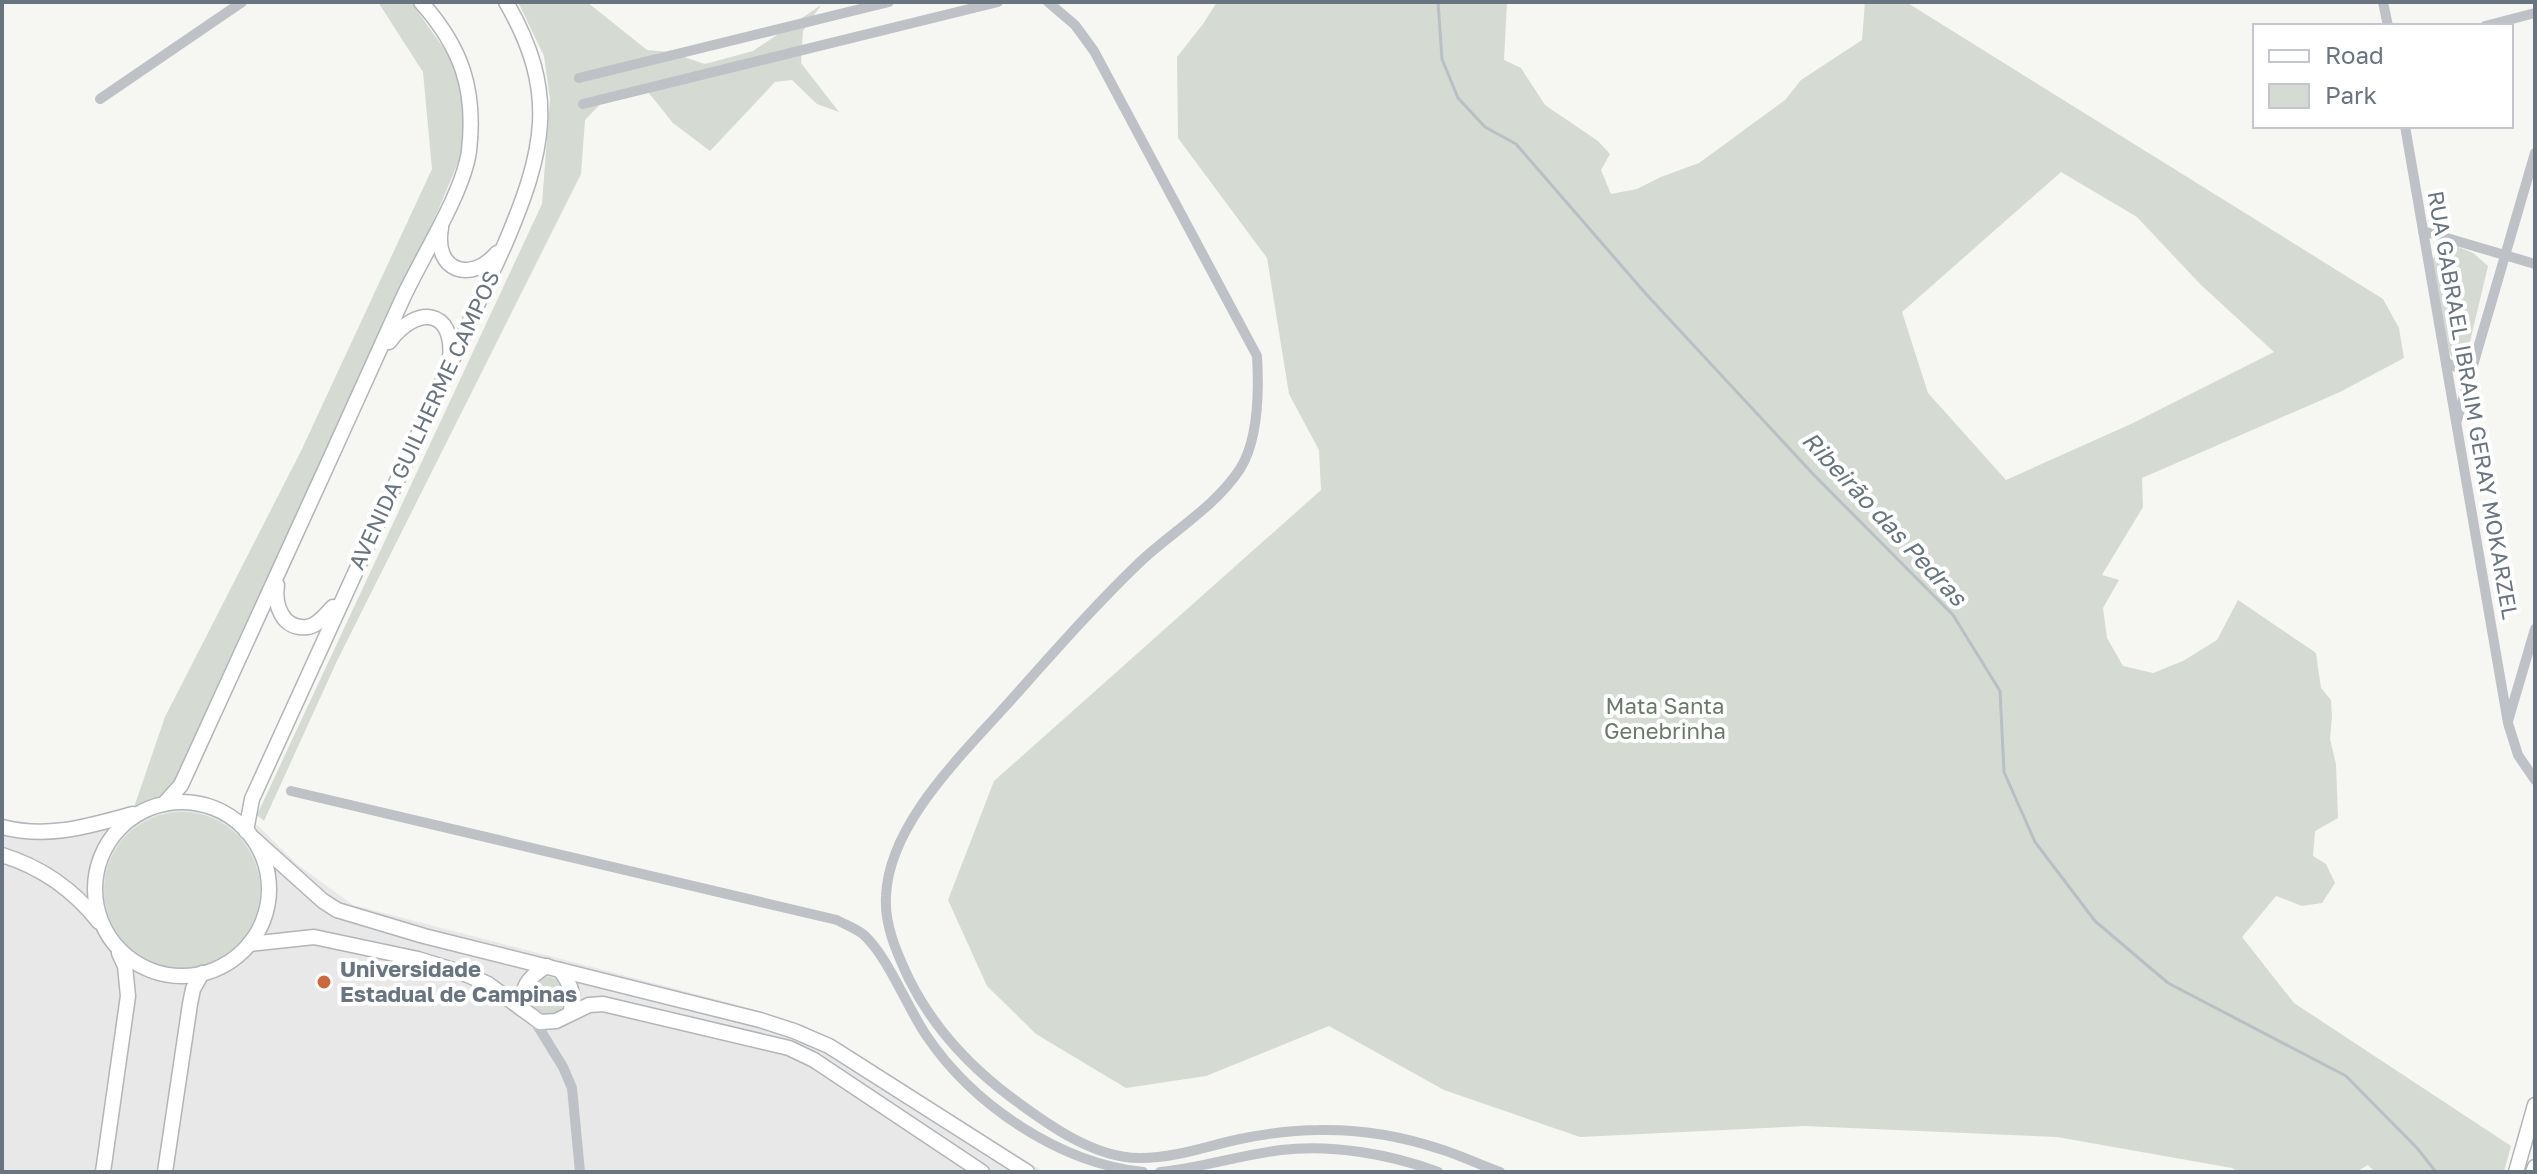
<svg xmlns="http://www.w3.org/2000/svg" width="2537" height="1174" viewBox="0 0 2537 1174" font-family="'Golos Text',sans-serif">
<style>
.built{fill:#e7e8e7}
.green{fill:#d5dad3;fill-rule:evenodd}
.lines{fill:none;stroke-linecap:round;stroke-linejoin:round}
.stream{stroke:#b8c0c5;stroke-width:3}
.secondary-casing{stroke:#b1b5b9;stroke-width:17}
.street{stroke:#bec1c5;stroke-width:10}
.secondary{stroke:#fff;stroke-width:14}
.poi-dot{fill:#cd683c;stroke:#fff;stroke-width:3}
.labels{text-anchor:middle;stroke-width:8;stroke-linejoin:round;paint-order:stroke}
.street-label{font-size:22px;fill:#697481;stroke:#fff}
.park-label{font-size:22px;fill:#697967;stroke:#fff}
.poi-label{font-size:22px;font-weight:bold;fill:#697481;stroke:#fff;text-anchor:start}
.water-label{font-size:24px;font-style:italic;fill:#65747d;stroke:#fff}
</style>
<rect width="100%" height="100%" fill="#f6f6f3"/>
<path class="built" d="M180,798L206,799L231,809L259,827L298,865L353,905L734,1004L804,1025L855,1052L1044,1172H2V821L37,829L133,810L158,801Z"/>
<g class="green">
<path d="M378,2H411L447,53L461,84L465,146L439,208L172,789L133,810L165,717L301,451L432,169L423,72Z"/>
<path d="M518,2H587L647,50L669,52L705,64L753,51L821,5L803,31L801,63L839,112L817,104L792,80L775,82L710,151L673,123L648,92H612L585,120L581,174L337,661L264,821L257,815L542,204L550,99L544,56Z"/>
<path d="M1217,2H1507L1504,60L1521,68L1545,105L1598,141L1610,154L1601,170L1611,194L1637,189L1661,177L1699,163L1785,100L1801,80L1862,40L1865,2H1906L2383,299L2399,328L2404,358L2340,392L2142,478L2143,507L2102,575L2119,580L2103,608L2107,638L2123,666L2153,673L2183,661L2217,640L2238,600L2316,653L2321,688L2331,700L2332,717L2330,739L2336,764L2338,818L2315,831L2313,856L2326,864L2335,883L2322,903L2302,906L2276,896L2242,937L2294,1003L2511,1146L2504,1172H2375L2368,1165L2356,1172H2239L2232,1168L2057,1137L1805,1126L1580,1137L1444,1090L1329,1026L1206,1076L1126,1088L1036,1034L987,986L948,900L994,781L1321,490L1319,450L1289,394L1267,258L1178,138L1177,57L1203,24ZM2061,172L2137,217L2200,284L2274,352L2131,424L2006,480L1928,393L1902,312Z"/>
<path d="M2456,246L2473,253L2488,266L2468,350L2457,358L2451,356L2448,350L2432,260L2437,253Z"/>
<circle cx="182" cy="890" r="78"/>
<circle cx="547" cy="996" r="19"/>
</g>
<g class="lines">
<path class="stream" d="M1438,2L1442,59L1458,98L1485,127L1516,144L1646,294L1814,475L1953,615L2000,691L2004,772L2035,842L2095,921L2168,983L2346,1076L2417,1148L2436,1172"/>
<defs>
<g id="secondary">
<path d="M441,228C433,271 471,284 497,253"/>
<path d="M389,342C416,305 455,308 450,359"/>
<path d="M277,585C274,604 282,630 307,627C318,626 326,614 333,607"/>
<circle cx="182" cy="889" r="87"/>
<path d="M165,803L181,785C255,623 329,462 402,300C421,258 463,194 469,151C476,90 462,48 421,2"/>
<path d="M2,827C49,839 88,826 133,814"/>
<path d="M246,831L252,799L505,244C544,152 559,93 506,2"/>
<path d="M254,839L323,901L337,910L424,936L760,1020L794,1031L829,1046L1027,1172"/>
<path d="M2,855C41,867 73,889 99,922"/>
<path d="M249,944L314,937L418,959L463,973L488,984L540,1022L556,1021L589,1005L603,1004L789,1048L814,1060L982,1172"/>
<path d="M560,970C572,986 575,995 570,1014"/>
<path d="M522,1009C521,987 528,977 547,966"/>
<path d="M103,1172L128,996L125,966L119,953"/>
<path d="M165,1172L190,1004L193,989L202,973"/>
<path d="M2516,1172L2535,1105"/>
<path d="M2533,1172L2535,1167"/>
</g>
</defs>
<use href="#secondary" class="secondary-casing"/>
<g class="street">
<path d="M1048,2L1075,25L1094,51L1257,356C1259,390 1259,439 1240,469C1215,507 1173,531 1140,562C1091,609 1047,660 1002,710C957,760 889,826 886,896C884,925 897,953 909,979C933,1027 969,1066 1012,1098C1047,1124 1095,1159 1141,1158C1175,1158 1207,1146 1240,1139C1265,1134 1293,1130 1319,1130C1359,1129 1401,1136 1440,1149C1460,1155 1480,1165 1500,1172"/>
<path d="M2383,2L2388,26"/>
<path d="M2485,26L2535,13"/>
<path d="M579,78L889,2"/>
<path d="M100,99L242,2"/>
<path d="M583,104L998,2"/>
<path d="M2405,126L2508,723L2518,755L2535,780"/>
<path d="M2423,231L2535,264"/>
<path d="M2446,363L2459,368L2472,367"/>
<path d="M2457,420L2535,153"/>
<path d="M2508,721L2535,629"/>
<path d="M291,791L837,920C846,925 857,929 864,935C888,957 907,1007 926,1035C973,1105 1059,1163 1143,1172"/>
<path d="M534,1020L563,1067L572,1088L580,1172"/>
<path d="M1160,1172C1201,1168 1240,1155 1281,1150C1332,1144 1390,1154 1438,1172"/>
</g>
<use href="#secondary" class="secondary"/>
</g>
<circle class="poi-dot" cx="324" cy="982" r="8"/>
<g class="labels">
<g class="street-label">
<text transform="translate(2473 405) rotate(80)" y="8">RUA GABRAEL IBRAIM GERAY MOKARZEL</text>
<text transform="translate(424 420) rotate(-65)" y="8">AVENIDA GUILHERME CAMPOS</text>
</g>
<g class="park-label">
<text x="1665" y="714">Mata Santa<tspan x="1665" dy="25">Genebrinha</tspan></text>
</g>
<g class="poi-label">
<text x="340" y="977">Universidade<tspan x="340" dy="25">Estadual de Campinas</tspan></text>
</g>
<g class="water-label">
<text transform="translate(1884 519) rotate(47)" y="8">Ribeirão das Pedras</text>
</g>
</g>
<rect width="2537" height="1174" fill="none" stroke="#697481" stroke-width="8"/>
<rect x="2253" y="24" width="260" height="104" fill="#ffffff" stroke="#c3c7cd" stroke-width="2"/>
<rect x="2269" y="50" width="40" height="12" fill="#ffffff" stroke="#c3c7cd" stroke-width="2"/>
<text x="2325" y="64" font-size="24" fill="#697481">Road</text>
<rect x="2269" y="84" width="40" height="24" fill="#d5dad3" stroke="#c3c7cd" stroke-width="2"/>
<text x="2325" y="104" font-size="24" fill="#697481">Park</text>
</svg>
